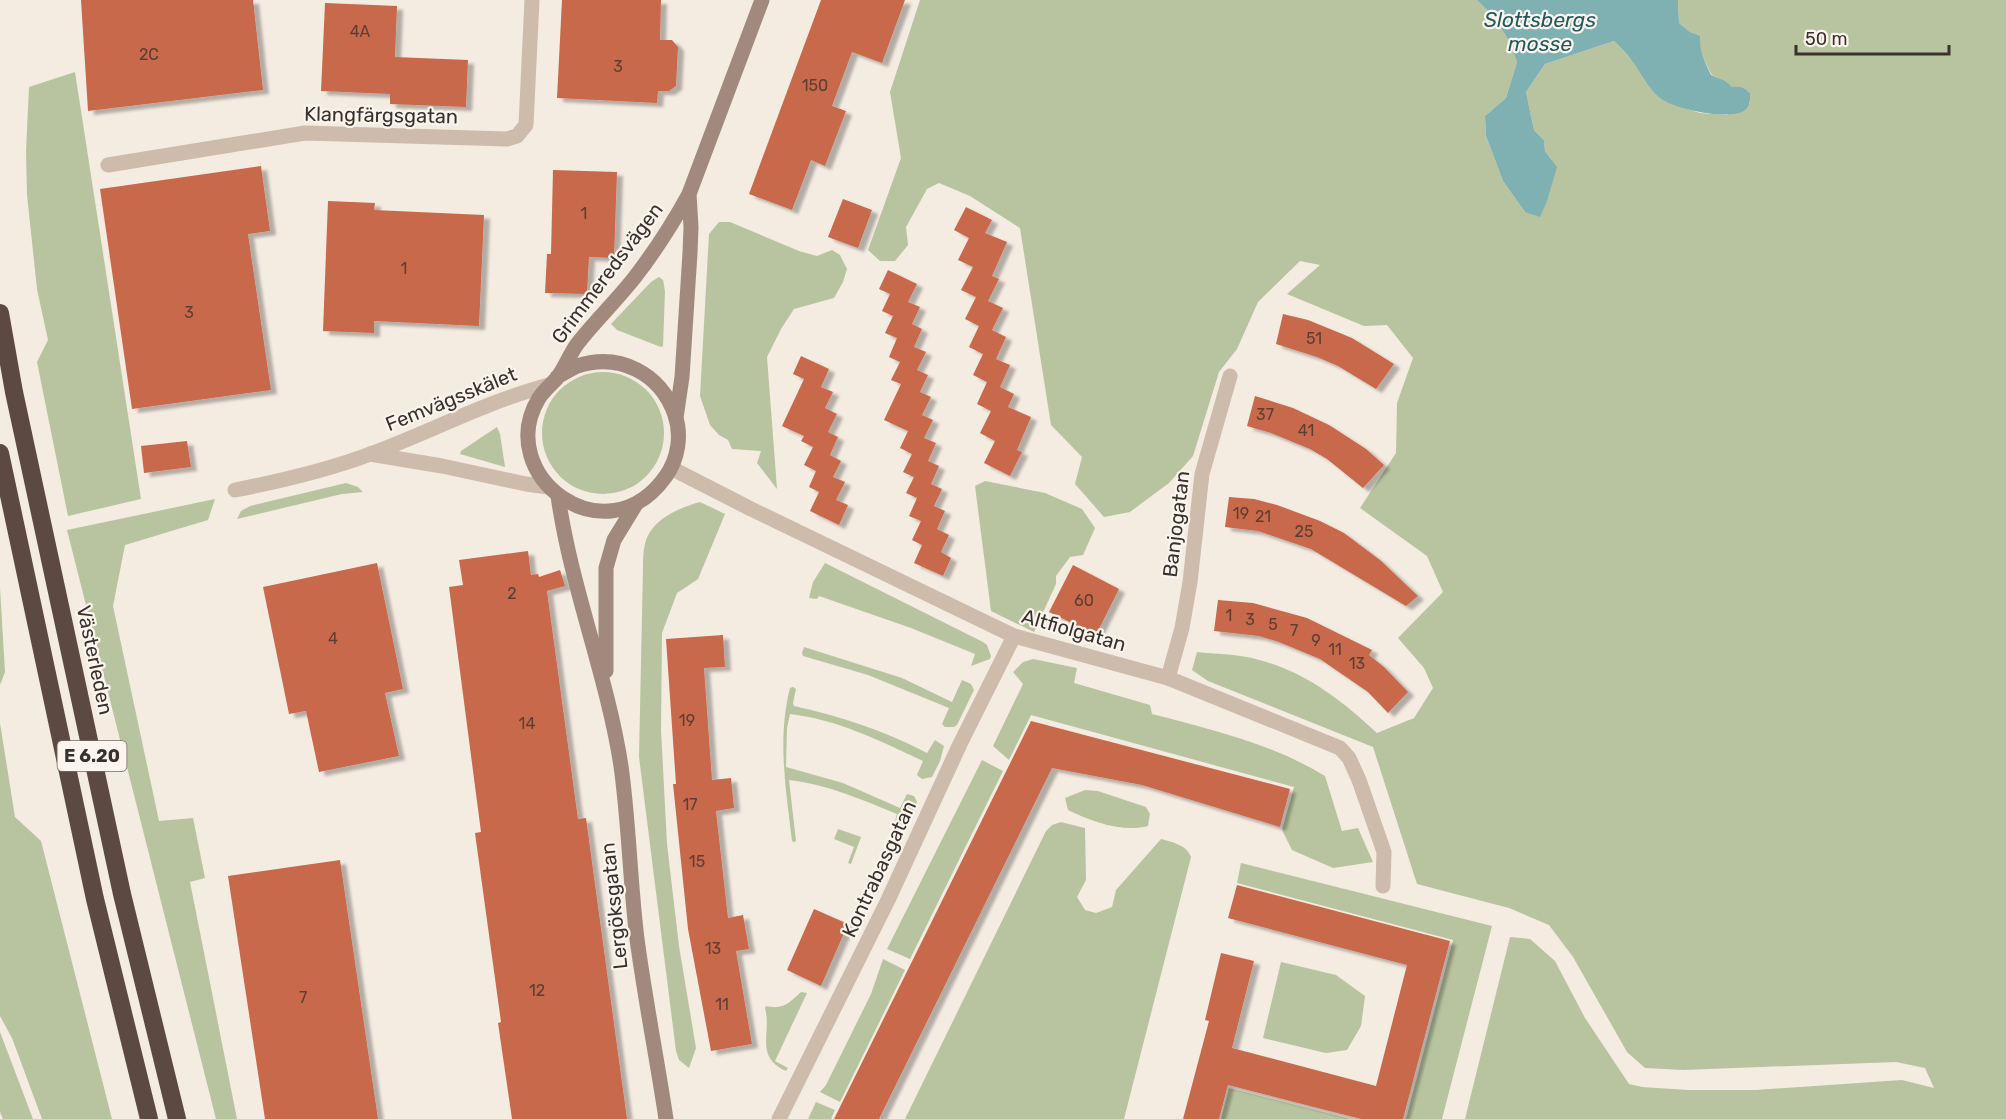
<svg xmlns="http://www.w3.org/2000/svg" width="2006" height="1119" viewBox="0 0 2006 1119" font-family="Rubik,sans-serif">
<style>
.green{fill:#b8c4a0}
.water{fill:#7fb0b2}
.building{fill:#c8694b;filter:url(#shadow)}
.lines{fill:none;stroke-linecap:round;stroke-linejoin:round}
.street{stroke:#cdbbac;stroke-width:15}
.secondary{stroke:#a18a7d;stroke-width:15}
.highway{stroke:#5c4a42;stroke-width:18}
.labels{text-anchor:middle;stroke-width:4.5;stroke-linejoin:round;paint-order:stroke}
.number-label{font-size:16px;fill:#5e3e33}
.shield{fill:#fbf5ee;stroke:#756b66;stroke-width:1.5}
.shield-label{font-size:18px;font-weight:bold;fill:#3b302b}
.street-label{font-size:20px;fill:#3b302b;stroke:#fbf5ee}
.water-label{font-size:21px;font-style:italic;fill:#1f5a5e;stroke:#fbf5ee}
</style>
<defs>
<filter id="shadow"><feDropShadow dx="6" dy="4" stdDeviation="1.5" flood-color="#0004"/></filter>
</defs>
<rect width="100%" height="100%" fill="#f4ebe1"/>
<g class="green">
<path d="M920,0H1477L1496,19L1510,43L1517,62L1506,98L1485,116L1486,136L1503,181L1525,212L1552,160L1545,151L1544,140L1534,130L1526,92L1545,64L1614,41L1632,60L1651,87L1684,108L1700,113L1727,115L1750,103V93C1744,86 1737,90 1730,86C1724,82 1719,78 1712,75C1705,62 1699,51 1699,36L1690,32L1679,23L1678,0H2006V1119H1465L1510,937L1530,939L1555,961L1585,1018L1629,1084L1642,1087L1688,1090H1756L1902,1080L1934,1088L1925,1068L1896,1062L1683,1070L1645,1068L1627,1052L1573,957L1549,925L1509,908L1417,884L1373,747L1208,681L1192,670L1197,652C1215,654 1234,654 1252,658C1303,670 1339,698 1377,733L1414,718L1433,688L1424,668L1398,638L1443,592L1427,556L1360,508L1396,453L1397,403L1413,358L1387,325L1364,326L1287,294L1320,265L1300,261L1258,302L1237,349L1219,372L1193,456L1169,483L1130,512L1104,517L1075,484L1082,457L1051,425L1020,228L970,196L939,183L927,189L906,227L908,245L895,261H880L868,250L901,158L890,92Z"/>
<path d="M75,72L141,499L68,516L37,362L48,340L37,289L27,195L26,151L29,87Z"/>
<path d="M719,222H730L799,251L817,256L832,250L840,255L847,269L843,282L834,298L794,309L781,329L767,357L777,489L757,463L761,451L732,449L728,440L719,435L710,425L700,396L709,234Z"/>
<path d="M659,277L663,280L665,291L663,346L661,347L617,330L611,324L651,282Z"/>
<circle cx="603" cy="433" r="61"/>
<path d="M497,427L500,434L505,467L460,454L461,451Z"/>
<path d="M985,481L1045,493L1082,509L1095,528L1083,555L1070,557L1056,576V584L1034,632L991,611L975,486Z"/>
<path d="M346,483L358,487L363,492L342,494L237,519L241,511L250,506Z"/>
<path d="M215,499L208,520L125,545L113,606L159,821L193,818L205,878L190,882L237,1119H216L67,530Z"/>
<path d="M700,502L725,514L698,579L677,593L662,633L661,730L667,844L679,946L696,1048L689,1068L679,1060L676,1051L639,757L643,568C643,560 643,551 645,544C651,519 679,508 700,502Z"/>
<path d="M825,563L983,642L987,645L991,656L990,659L971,666L975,654L911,628L819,596L817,599L809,598L813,582Z"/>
<path d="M0,588L5,672L0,685Z"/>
<path d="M804,647L902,678L952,702L962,680L971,684L974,690L957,725L954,727H945L942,724L949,708L868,675L803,656L802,653Z"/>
<path d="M1033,659L1077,668L1074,683L1150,705L1152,714C1210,729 1273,744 1325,776L1342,831L1358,828L1373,862L1333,868L1292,850L1282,830L1294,787L1031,715L1009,760L993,746L1023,684L1013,672L1023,662Z"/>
<path d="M793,687L796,689L793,703L794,706C840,716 885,731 927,753L935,740L944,746L940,761L932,777L922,779L917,775L923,761C881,741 836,719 790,714L787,728L786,767L843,783L900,808L907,794L914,796L917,802L904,831L899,832L893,828L897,814C863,800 826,784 789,780L796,841L794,842L792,841C786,790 777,739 790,688Z"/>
<path d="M0,723L15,817L41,841L112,1119H42L12,1038L0,1016Z"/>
<path d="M982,760L1003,771L910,959L887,949Z"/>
<path d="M1085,790L1098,791L1146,807L1150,814L1148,826C1123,833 1090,821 1068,810L1065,798Z"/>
<path d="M1061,822L1085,828L1086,880L1077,897L1085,910L1096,913L1112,907L1116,890L1161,839C1172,842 1187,845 1191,857L1124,1119H905L1046,831L1052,825Z"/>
<path d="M838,829L861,837L851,864L848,863L854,847L834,839Z"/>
<path d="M1241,863L1492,926L1442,1119H1406L1453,940L1237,883Z"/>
<path d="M883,959L905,970L840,1102L820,1092L826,1085L871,994Z"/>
<path d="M1281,962L1336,975L1365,996L1361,1026L1347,1050L1326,1053L1263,1038Z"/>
<path d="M801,992L807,993L775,1061L788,1068L786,1071C754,1056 772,1034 765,1008L766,1006C783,1010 789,1003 801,992Z"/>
<path d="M0,1032L33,1119H3L0,1112Z"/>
<path d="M1229,1088L1351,1119H1221Z"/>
<path d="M816,1102L835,1110L831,1119H808Z"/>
</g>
<path class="water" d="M1477,0H1678L1679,23L1690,32L1700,36C1699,51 1705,62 1711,75L1725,81L1732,87C1740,86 1744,87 1750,93C1750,99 1751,105 1745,110C1732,121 1680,110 1665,101C1651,94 1642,74 1633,62C1628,55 1621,48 1614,41L1545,64L1526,92L1534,130L1544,140L1545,151L1557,167L1547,201L1540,217L1525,212L1503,181L1486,136L1485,116L1506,98L1517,62L1510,43L1496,19Z"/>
<g class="building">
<path d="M81,0H253L263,90L88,111Z"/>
<path d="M562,0H661L660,40H672L678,47L676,86L669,91H658L657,103L557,98Z"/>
<path d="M821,0H905L882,63L852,52L832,106L846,111L825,166L811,160L792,210L749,194Z"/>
<path d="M325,3L397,6L395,57L468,60L466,107L390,104V94L321,91Z"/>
<path d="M261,166L270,231L248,234L271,390L132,409L100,189Z"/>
<path d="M553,170L617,172L614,258L589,257L587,294L545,293L547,254H551Z"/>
<path d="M843,199L872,210L858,248L828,237Z"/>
<path d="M328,201L375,203L374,210L484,215L479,326L374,321V333L323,331Z"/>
<path d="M966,207L992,220L985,233L1007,242L992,276L999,279L988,301L1003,308L992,330L1006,337L996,359L1010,365L1000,387L1014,394L1008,407L1031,417L1017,450L1022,452L1010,476L984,463L995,441L980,433L991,411L977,404L987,382L973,375L983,354L969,347L979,326L965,319L976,297L961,290L973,267L958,260L969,238L954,230Z"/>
<path d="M888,270L917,284L908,302L920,307L912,324L922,329L914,347L926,352L917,370L928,375L920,392L931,397L922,415L933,420L924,438L936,443L928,461L939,466L931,484L942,489L934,506L945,511L937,529L949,535L941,552L951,558L943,576L914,563L922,545L912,540L921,521L909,516L917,498L906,493L914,477L903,472L912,454L900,448L908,431L884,420L901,384L891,380L900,362L889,357L897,338L885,333L893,316L882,311L890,294L879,289Z"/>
<path d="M1283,314L1308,320L1352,338L1394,364L1376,389L1338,366L1317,357L1276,344Z"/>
<path d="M801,356L829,369L821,387L833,392L825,408L837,414L828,432L838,437L830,455L841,461L833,477L845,482L836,500L848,505L839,525L810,511L819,492L809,487L816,471L804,465L813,447L801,441L804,436L782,426L804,379L793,374Z"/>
<path d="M1255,396L1293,408L1329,425L1366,449L1384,465L1363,488L1327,459L1310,449L1271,433L1247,426Z"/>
<path d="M187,441L191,467L144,473L141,446Z"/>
<path d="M1229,497L1254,499L1277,505L1320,521L1344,533L1380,560L1418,596L1406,606L1311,549L1258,531L1225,527Z"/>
<path d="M528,551L531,575L538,574L539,577L560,570L565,586L547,591L578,819L586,818L627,1119H512L498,1023L501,1022L475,833L481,832L449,587L463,585L459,560Z"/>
<path d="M377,563L403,689L385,693L399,756L319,772L306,711L289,714L263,587Z"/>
<path d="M1073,565L1119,589L1096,635L1049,612Z"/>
<path d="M1218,600L1253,603L1307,618L1372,650L1369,655L1384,667L1408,692L1388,713L1368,692L1320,659L1279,642L1259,636L1214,631Z"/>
<path d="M723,635L725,667L704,668L712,780L731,778L734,808L716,811L728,918L743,915L749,949L736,951L752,1044L711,1051L688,929L673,784H676L666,639Z"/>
<path d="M1031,721L1290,789L1280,827L1142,785L1052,768L879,1119H834Z"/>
<path d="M340,860L378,1119H265L228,876Z"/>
<path d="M1237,885L1450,941L1403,1119H1361L1228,1085L1219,1119H1183L1209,1021L1205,1020L1221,953L1254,961L1232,1048L1376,1086L1407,965L1228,918Z"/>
<path d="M814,909L848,924L821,986L787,970Z"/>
</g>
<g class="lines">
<g class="street">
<path d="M108,165L305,133L507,139L517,136L526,125L532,0"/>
<path d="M370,454L442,466L526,484L548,487"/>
<path d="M671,468L749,508L1014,636L1168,678L1340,748L1349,758L1359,780L1384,852L1383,886"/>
<path d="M235,490C281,481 329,470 373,453C432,431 488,401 549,385"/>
<path d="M1168,678L1182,628L1190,582L1202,474L1230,376"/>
<path d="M779,1119L888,900L960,744L1014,636"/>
</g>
<g class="secondary">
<path d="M557,377C564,373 571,369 577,366C620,352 661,374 675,415C682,435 678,459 666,476C606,561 492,475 539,398C544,390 551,385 557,378C565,368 570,353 578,343C596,320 617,300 635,277C655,251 673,223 689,194L762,0"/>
<path d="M676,418L682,377L690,253L691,227L689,194"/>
<path d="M558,496C571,588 607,675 621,766C629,823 630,882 637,939C645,999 657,1059 666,1119"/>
<path d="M606,671V568L614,540L636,504"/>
</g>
<g class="highway">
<path d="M0,313L14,392L122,894L177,1119"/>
<path d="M0,453L95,899L149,1119"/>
</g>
</g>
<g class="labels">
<g class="number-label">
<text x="360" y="37">4A</text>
<text x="149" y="60">2C</text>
<text x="618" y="72">3</text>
<text x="815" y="91">150</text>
<text x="584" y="219">1</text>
<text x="404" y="274">1</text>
<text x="189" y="318">3</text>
<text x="1314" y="344">51</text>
<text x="1265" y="420">37</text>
<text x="1306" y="436">41</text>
<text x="1241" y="519">19</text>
<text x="1263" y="522">21</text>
<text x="1304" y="537">25</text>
<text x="512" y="599">2</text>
<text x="1084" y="606">60</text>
<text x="1229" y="621">1</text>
<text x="1250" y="625">3</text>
<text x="1273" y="630">5</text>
<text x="1294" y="636">7</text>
<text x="333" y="644">4</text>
<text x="1316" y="646">9</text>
<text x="1335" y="655">11</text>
<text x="1357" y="669">13</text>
<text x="687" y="726">19</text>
<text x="527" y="729">14</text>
<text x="690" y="810">17</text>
<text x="697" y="867">15</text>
<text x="713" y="954">13</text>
<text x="537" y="996">12</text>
<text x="303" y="1003">7</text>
<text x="722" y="1010">11</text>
</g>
<rect class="shield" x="57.5" y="741" width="69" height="30" rx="4.5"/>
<g class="shield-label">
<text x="92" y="762">E 6.20</text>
</g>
<g class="street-label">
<text transform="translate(381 115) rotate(1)" y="7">Klangfärgsgatan</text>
<text transform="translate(607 273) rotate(-53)" y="7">Grimmeredsvägen</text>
<text transform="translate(451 399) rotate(-22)" y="7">Femvägsskälet</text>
<text transform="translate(1176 524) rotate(-83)" y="7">Banjogatan</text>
<text transform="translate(1074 630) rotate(16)" y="7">Altfiolgatan</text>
<text transform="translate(95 660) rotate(78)" y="7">Västerleden</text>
<text transform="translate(879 869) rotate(-65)" y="7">Kontrabasgatan</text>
<text transform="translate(614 906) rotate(-96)" y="7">Lergöksgatan</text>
</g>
<g class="water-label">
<text x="1540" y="27">Slottsbergs<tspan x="1540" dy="24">mosse</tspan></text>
</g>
</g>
<path d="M1796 45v9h153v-9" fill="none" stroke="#3b302b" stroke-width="3"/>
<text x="1805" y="45" font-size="18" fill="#3b302b" stroke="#fbf5ee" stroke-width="4.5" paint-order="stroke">50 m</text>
</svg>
